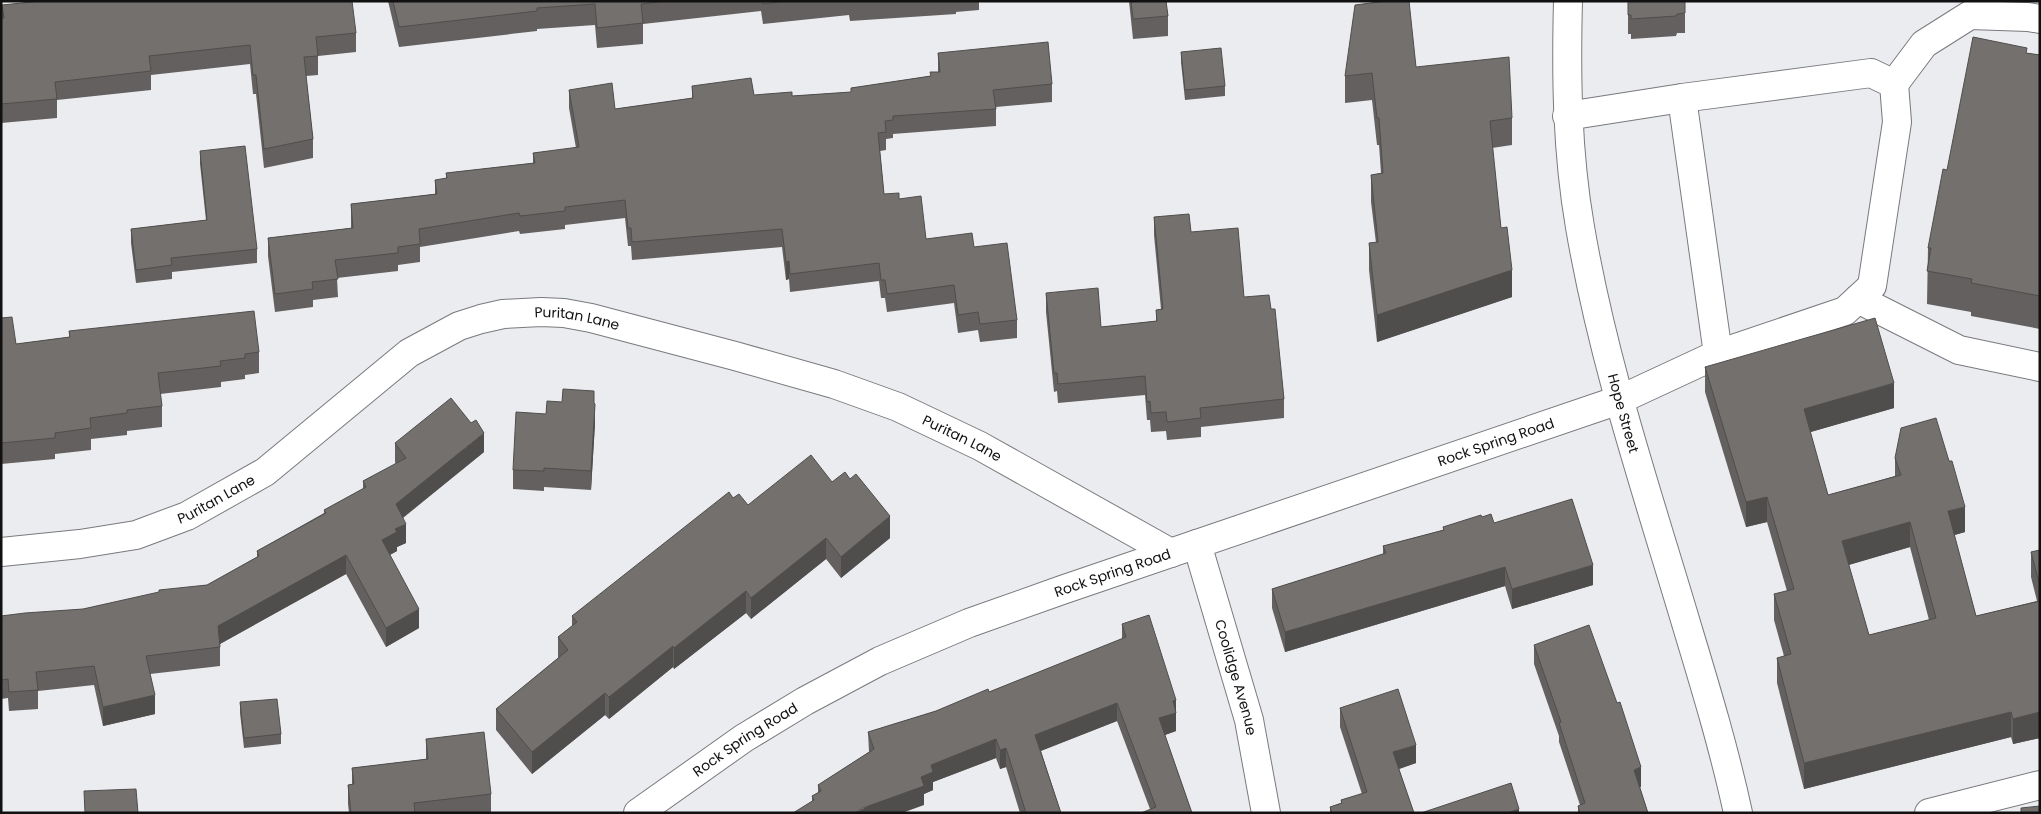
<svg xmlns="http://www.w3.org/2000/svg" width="2041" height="814" viewBox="0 0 2041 814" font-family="Poppins,sans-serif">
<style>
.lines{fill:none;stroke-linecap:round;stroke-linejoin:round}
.minor-casing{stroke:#797a7d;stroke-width:30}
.major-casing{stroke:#797a7d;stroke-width:30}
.minor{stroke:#fff;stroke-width:28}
.major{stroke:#fff;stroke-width:28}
.wall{fill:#63605f;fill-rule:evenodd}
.shaded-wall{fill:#504e4d}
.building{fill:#73706e;stroke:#504e4d;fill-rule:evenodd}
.labels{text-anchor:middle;stroke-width:4.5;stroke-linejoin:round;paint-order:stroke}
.street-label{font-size:14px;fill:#111112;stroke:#f9f9fd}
</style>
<rect width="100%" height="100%" fill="#ebecef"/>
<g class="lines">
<defs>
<g id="minor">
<path d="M1894,84L1924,44L1970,15L2028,17L2040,19"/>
<path d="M1682,98L1718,354"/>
<path d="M1858,299L1959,350L2040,367"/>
<path id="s1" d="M1197,544L1249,720L1266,813"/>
<path id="s2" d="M1,552L80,544L136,535L187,516L265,472L409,353L459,326L481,319L503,314L541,312L564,313L591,318L735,356L834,384L898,407L980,446L1171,553"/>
<path id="s3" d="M638,813L744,738L805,701L880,661L969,623L1062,590L1619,400L1718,354L1845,311L1872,286L1897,122L1894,84L1871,73L1682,98L1567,116"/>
<path d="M1929,813L2040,785"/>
</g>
<g id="major">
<path id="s4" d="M1568,1C1566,77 1567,152 1580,227C1603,362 1647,492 1686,623C1705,686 1724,748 1738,813"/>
</g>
</defs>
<use href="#minor" class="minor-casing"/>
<use href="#major" class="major-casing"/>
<use href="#minor" class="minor"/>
<use href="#major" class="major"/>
</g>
<g class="wall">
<path d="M388,1H981H979V10L956,12V14L850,21L849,15L763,24L761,11L643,24V44L597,48L595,25L537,29V31L399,47Z"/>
<path d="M1129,1H1166L1168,16V36L1133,39Z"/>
<path d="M2,5L356,33V52L318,56V75L306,76L313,139V158L264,168L256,94H253L250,64L151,75V90L57,100V118L1,123V18H2Z"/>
<path d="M1685,13V33H1677L1676,36L1631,39V34H1628V15Z"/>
<path d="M1181,52L1225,86V96L1185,100L1181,62Z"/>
<path d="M938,53L1052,84V102L996,107V126L893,134V138L886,139V150L880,151L884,194L899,199L926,239L974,247L1017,320V338L980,342L978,330L958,333L954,303L887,312L885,298H881L879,281L790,292L789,279L786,280L782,247L632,260L631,246H628L625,218L565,225V229L520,234L519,231L420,247V262L398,265V271L337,278L338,297L313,300V307L275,312L268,256V238L351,228V204L435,194V180L446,179V173L533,163V153L576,148L569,108V90L615,109L692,98V86L754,95L792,96L851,92V88L930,76L938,72Z"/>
<path d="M2027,53L2040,55V329L1971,316V312L1927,304L1928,248L1947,170Z"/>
<path d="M1416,67L1512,118V145L1492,148L1501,228L1512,297L1377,342L1369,270V243H1376L1371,202V175L1381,173L1379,145H1377L1372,100L1345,103V76Z"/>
<path d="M200,151L257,249V263L172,272V279L136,283L131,243V229L206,220L200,164Z"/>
<path d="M1154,217L1191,232L1244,297L1271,309L1284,399V418L1201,427V437L1167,440L1166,431L1151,432L1150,420H1147L1145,395L1058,403L1057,391L1054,392L1046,312V293L1101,327L1156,321V310L1161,309L1154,235Z"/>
<path d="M1,318L16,344L69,337V331L259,352V373L245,375V379L221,382V387L160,394L162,406V427L127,431V435L91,439V450L55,454V459L1,464Z"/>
<path d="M1705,367L1894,408L1810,432L1828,495L1895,476V458L1965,532L1954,535L1976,616L2037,601L2031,577V552L2040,550V738L2013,744L2011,737L1804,789L1777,683V658L1784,656L1774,620V594L1787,591L1767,522L1746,527L1705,392ZM1910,547L1929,620L1869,635L1848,565Z"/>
<path d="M562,402L594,403L595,423L591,490L544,487V491L513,489V470L546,414Z"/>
<path d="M395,443L484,452L403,518L406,543L397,547V551L390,555L419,628L386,647L346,574L220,644V666L150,674L155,714L103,726L94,685L38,691V709L9,711L8,698L1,699V616L83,609L207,585L257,557V551L324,513V510L363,489V481L396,464L395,462Z"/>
<path d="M832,482L890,538L841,578L826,559L751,619L746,613L674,669L673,667L609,719L605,715L532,774L496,730V709L558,658V637L572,626V616L733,498L748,505Z"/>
<path d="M1482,517L1494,523L1593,585L1512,609L1505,586L1285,652L1272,608V589L1383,554V546L1443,530V527Z"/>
<path d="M1122,624L1176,700V731L1165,735L1192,813L1150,809L1117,721L1041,751L1061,813H1020L1006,767L1000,769L996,758L933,782V790L924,794V805L812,801V796L818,793V785L869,752L868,732L936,711L989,692L1122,639Z"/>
<path d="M1534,645L1641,787H1640L1648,813H1578V806L1580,805L1559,742V736L1534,664Z"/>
<path d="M240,702L281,734V744L244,748L240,713Z"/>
<path d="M1340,708L1416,763L1399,769L1414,813H1330V807L1341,803V800L1362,794L1340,727Z"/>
<path d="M426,739L491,794V813H349L348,804V785L352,784V768L426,759Z"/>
</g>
<g class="shaded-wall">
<path d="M789,261V279L786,280V262Z"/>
<path d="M1512,270V297L1377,342V315Z"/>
<path d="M1894,383V408L1804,434V409Z"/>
<path d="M595,404V423L591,490V471Z"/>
<path d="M484,433V452L396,523V504Z"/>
<path d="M1767,497V522L1746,527V502Z"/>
<path d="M1965,507V532L1948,537V511Z"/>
<path d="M890,516V538L841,578V557Z"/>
<path d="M1910,522V547L1842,567V541Z"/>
<path d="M406,524V543L397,547V551L382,559V540L395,529Z"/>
<path d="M826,538V559L751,619V598Z"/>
<path d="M346,555V574L218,645V626Z"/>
<path d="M1593,565V585L1512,609V589Z"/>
<path d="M1505,567V586L1285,652V632Z"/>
<path d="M746,591V613L674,669V648Z"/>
<path d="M419,609V628L386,647V628Z"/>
<path d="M673,646V667L609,719V697Z"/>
<path d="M605,693V715L532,774V752Z"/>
<path d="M155,695V714L103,726V707Z"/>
<path d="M1176,700V731L1159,737V718L1173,701Z"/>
<path d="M1117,703V721L1035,753V735Z"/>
<path d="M2011,712V737L1804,789V763Z"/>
<path d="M2040,712V738L2013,744V719Z"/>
<path d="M996,739V758L933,782V790L924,794V805L902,813H855L921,777L931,765Z"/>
<path d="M1416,745V763L1393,771V752Z"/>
<path d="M1006,748V767L1000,769V750Z"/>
<path d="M1641,767V787L1634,789V770Z"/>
<path d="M1519,809V813H1507Z"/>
</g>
<g class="building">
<path d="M41,1H352L356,33L316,37L318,56L304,57L313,139L264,149L256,75H253L250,45L149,56L151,71L55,82L57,99L1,104V18H4L2,5Z"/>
<path d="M393,1H667L641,4L643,23L597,28L595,4L537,8V11L399,27Z"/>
<path d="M762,1H787L763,4Z"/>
<path d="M1131,1H1166L1168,16L1133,19Z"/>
<path d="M1386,1H1409L1416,67L1509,57L1512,118L1490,121L1501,228L1507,227L1512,270L1377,315L1369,243L1378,242L1371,175L1383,173L1379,118H1377L1372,73L1345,76L1355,5Z"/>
<path d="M1628,1H1685V13L1677,14L1676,16L1631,19V15H1628Z"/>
<path d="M1973,37L2027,48L2026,53L2040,55V296L1971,283L1972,279L1927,271L1931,248H1928L1943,169L1947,170Z"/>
<path d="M1048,42L1052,84L993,90L996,109L893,116V120L885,121L886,132L878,133L884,194L899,193V199L921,196L926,239L972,233L974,247L1007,243L1017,320L980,324L978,312L958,315L954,285L887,294L885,280H881L879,263L790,274L789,261L786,262L782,229L632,242L631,228H628L625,200L565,207V211L520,216L519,213L419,229L420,244L398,247V253L335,260L338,279L312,282L313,289L275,294L268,238L353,228L351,204L437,194L435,180L447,178L446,173L535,163L533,153L579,147L569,90L612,83L615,109L693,98L692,86L751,78L754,95L792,92V96L851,92V88L931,76L930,72H940L938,53Z"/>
<path d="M1221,48L1225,86L1185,90L1181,52Z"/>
<path d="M245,146L257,249L171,258L172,265L136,270L131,229L207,220L200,151Z"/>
<path d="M1189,214L1191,232L1238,228L1244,297L1269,295L1271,309H1275L1284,399L1200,408L1201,418L1167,422L1166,412L1151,413L1150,401L1147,402L1145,376L1058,384L1057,373H1054L1046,293L1098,288L1101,327L1157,321L1156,310L1163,309L1154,217Z"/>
<path d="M254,311L259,352L245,354V358L220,361L221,366L158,373L162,406L127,410V413L90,418L91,428L55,433V438L1,443V318L12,317L16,344L70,337L69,331Z"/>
<path d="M1875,318L1894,383L1804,409L1828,495L1901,475L1895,458L1901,428L1936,418L1949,461H1952L1965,507L1948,511L1976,616L2040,601V712L2013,719L2011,712L1804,763L1777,658L1791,654L1774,594L1794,589L1767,497L1746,502L1705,367ZM1910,522L1936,618L1869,635L1842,541Z"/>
<path d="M563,389L594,391V403L595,404L591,471L544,468V471L513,470L516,412L546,414L547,401L562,402Z"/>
<path d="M451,398L471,423L476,420L484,433L396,504L406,524L395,529L397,532L382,540L419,609L386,628L346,555L218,626L220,647L146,656L155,695L103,707L94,666L36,672L38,690L9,692L8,679L1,680V616L25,613L83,609L159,592V590L207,585L259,556L257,551L326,513L324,510L366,487L363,481L406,458L395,443Z"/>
<path d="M811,455L832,482L845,472L850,479L856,474L890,516L841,557L826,538L751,598L746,591L674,648L673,646L609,697L605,693L532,752L496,709L568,650L558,637L577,622L572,616L729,492L733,498L739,494L748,505Z"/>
<path d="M1572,499L1593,565L1512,589L1505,567L1285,632L1272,589L1386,553L1383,546L1444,530L1443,527L1481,515L1482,517L1491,514L1494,523Z"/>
<path d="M2040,550V586L2031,552Z"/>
<path d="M1149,615L1176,700L1173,701L1176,713L1159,718L1192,813H1141L1156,807L1117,703L1035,735L1061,813H1026L1006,748L1000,750L996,739L931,765L933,772L921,777L924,786L863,808L855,813H793L814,800L812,796L821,791L818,785L874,749L868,732L936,711L988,689L989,692L1126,637L1122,624Z"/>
<path d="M1589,625L1617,703L1620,702L1641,767L1634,770L1648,813H1580L1578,806L1585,803L1559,723L1561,722L1534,645Z"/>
<path d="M1398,689L1416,745L1393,752L1414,813H1332L1330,807L1342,803L1341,800L1367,792L1340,708Z"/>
<path d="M277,699L281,734L244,738L240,702Z"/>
<path d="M484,732L491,794L414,803L415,813H351L348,785L354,784L352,768L428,759L426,739Z"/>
<path d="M1511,783L1519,809L1507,813H1421Z"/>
<path d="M136,789L138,813H85L84,791Z"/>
<path d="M2040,806V813H2021V808Z"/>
</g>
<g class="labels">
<g class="street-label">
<text dy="5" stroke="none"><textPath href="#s2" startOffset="644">Puritan Lane</textPath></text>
<text dy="5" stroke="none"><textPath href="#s4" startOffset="418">Hope Street</textPath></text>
<text dy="5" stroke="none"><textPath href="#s2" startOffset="1049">Puritan Lane</textPath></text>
<text dy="5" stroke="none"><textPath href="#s3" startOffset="940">Rock Spring Road</textPath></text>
<text dy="5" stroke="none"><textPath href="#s2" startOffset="224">Puritan Lane</textPath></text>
<text dy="5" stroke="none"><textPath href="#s3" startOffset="535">Rock Spring Road</textPath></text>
<text dy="5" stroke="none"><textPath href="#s1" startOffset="139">Coolidge Avenue</textPath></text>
<text dy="5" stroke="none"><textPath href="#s3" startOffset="130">Rock Spring Road</textPath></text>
</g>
</g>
<rect width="2041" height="814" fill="none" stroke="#111112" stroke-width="5"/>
</svg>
